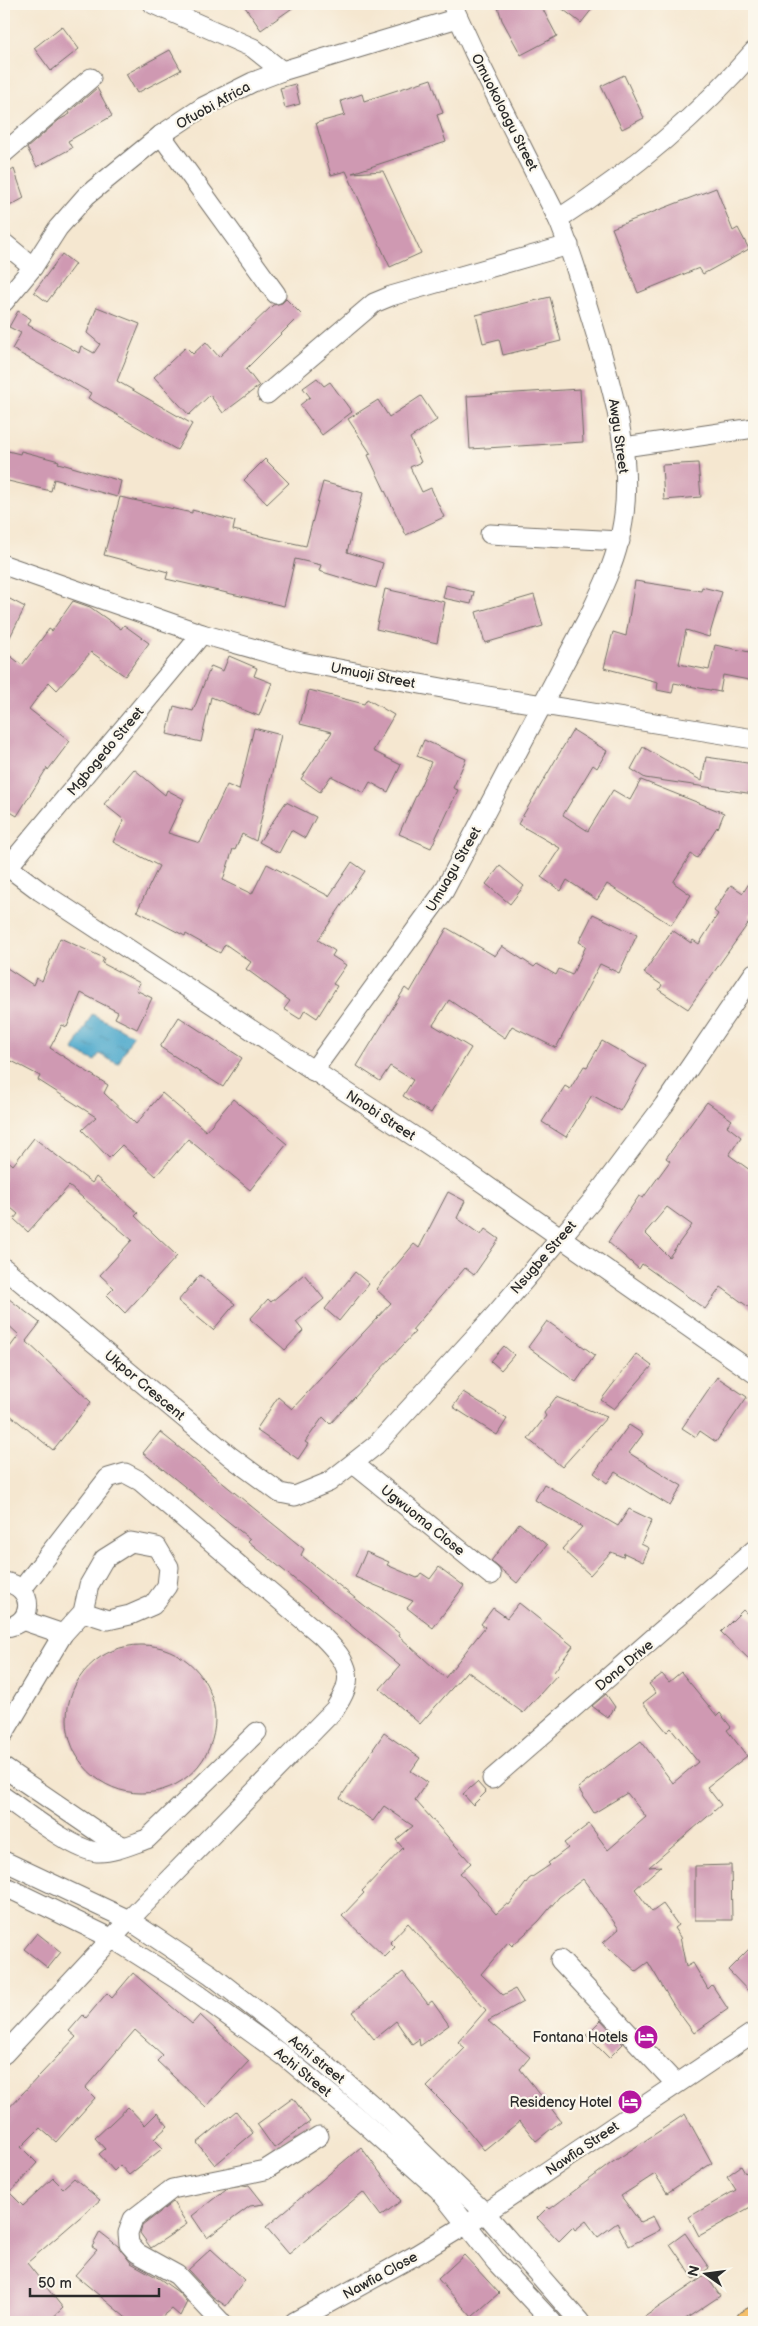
<svg xmlns="http://www.w3.org/2000/svg" width="758" height="2326" viewBox="0 0 758 2326" font-family="'Balsamiq Sans',sans-serif">
<style>
.water{fill:url(#water-ripples);stroke:#3c6a7c}
.building{fill:#cf99b2;fill-rule:evenodd}
.lines{fill:none;stroke-linecap:round;stroke-linejoin:round}
.minor-casing{stroke:#726d65;stroke-width:21}
.major-casing{stroke:#726d65;stroke-width:26}
.minor{stroke:#fff;stroke-width:19}
.major{stroke:#f6c06b;stroke-width:24}
.labels{text-anchor:middle;stroke-width:4.5;stroke-linejoin:round;paint-order:stroke}
.street-label{font-size:14px;fill:#2b2b2b;stroke:#fbf7ec}
.poi-label{font-size:14px;fill:#2b2b2b;stroke:#fbf7ec;text-anchor:end}
</style>
<defs>
<pattern id="water-ripples" width="26" height="14" patternUnits="userSpaceOnUse" patternTransform="scale(1.25)"><rect width="26" height="14" fill="#4ea9cc"/><path d="M2 4q2-2 4 0t4 0M15 11q2-2 4 0t4 0" fill="none" stroke="#418aa6"/></pattern>
</defs>
<rect width="100%" height="100%" fill="#fbf7ec"/>
<filter id="ink" filterUnits="userSpaceOnUse"><feTurbulence type="fractalNoise" baseFrequency=".02" numOctaves="2"/><feDisplacementMap in="SourceGraphic" scale="10" xChannelSelector="R" yChannelSelector="G"/><feConvolveMatrix kernelMatrix="1 2 1 2 8 2 1 2 1" color-interpolation-filters="sRGB"/></filter>
<filter id="wash" filterUnits="userSpaceOnUse"><feTurbulence type="fractalNoise" baseFrequency=".0096" numOctaves="4" result="noise"/><feDisplacementMap in="SourceGraphic" scale="20" xChannelSelector="R" yChannelSelector="G"/><feGaussianBlur stdDeviation="1.12" result="paint"/><feColorMatrix in="noise" values="0 0 0 0 0 0 0 0 0 0 0 0 0 0 0 0 0 1.4 0 .05"/><feComposite in="paint" operator="in"/></filter>
<g filter="url(#wash)">
<rect width="100%" height="100%" fill="#f5e7d0"/>
<path class="water" d="M92,1014L133,1035L118,1064L99,1054L95,1061L73,1050Z"/>
<g id="blocks">
<g class="building">
<path d="M243,4H298L261,30Z"/>
<path d="M497,4H540L557,36L521,55L502,20Z"/>
<path d="M556,4H596L581,23Z"/>
<path d="M62,26L79,49L51,71L34,48Z"/>
<path d="M170,50L181,70L137,93L126,74Z"/>
<path d="M624,75L644,118L622,129L601,86Z"/>
<path d="M431,79L443,113L437,115L446,142L352,173L383,171L421,253L390,267L346,171L331,175L316,123L345,115L341,101L362,94L364,101Z"/>
<path d="M295,84L300,104L285,108L280,88Z"/>
<path d="M97,88L112,116L68,141L72,148L37,167L27,148L59,120L70,114L69,112Z"/>
<path d="M14,169L24,198L4,209V176Z"/>
<path d="M716,188L733,231L738,228L749,249L703,274L699,268L638,293L612,228Z"/>
<path d="M62,254L75,264L47,302L34,292Z"/>
<path d="M550,297L561,341L503,355L499,339L483,343L476,315Z"/>
<path d="M286,299L301,314L246,369L259,386L223,413L210,395L189,415L154,377L186,347L193,354L206,342L219,357L273,305L282,303Z"/>
<path d="M97,307L140,324L117,381L192,424L177,450L88,398L91,393L12,349L21,333L9,327L18,311L31,319L28,325L79,353L81,346L94,353L100,344L87,333Z"/>
<path d="M317,378L324,386L330,382L352,412L322,435L300,405L310,397L303,388Z"/>
<path d="M580,389L583,442L470,449L467,396Z"/>
<path d="M421,396L437,420L410,438L421,462L410,467L422,492L431,488L444,517L406,535L368,455L371,454L348,419L378,400L389,417Z"/>
<path d="M4,450L20,454L21,451L59,461L58,463L121,481L117,497L54,479L51,491L4,480Z"/>
<path d="M265,459L289,483L267,504L244,480Z"/>
<path d="M698,463L701,497L664,500L662,465Z"/>
<path d="M323,482L363,493L347,552L383,563L376,588L319,571L321,565L295,559L284,606L166,579L168,572L104,555L120,497L192,513V510L235,521L233,530L306,546Z"/>
<path d="M635,581L701,591L702,587L722,592L709,637L686,630L679,664L709,670L715,645L754,653V681L723,675L720,692L674,683L672,693L657,690L658,682L604,668L613,632L626,636Z"/>
<path d="M446,585L474,592L471,604L443,598Z"/>
<path d="M385,589L445,602L437,643L376,629Z"/>
<path d="M534,595L543,626L485,643L476,612Z"/>
<path d="M4,596L25,607L4,649Z"/>
<path d="M73,601L90,607L121,629L124,625L149,643L125,676L91,652L57,690L49,682L29,709L70,741L48,770L47,768L17,816L4,808V651L22,665L49,629L52,631Z"/>
<path d="M229,656L257,668L254,676L272,683L259,716L211,697L201,742L167,734L174,706L193,711L211,666L223,671Z"/>
<path d="M309,690L364,704L367,699L394,715L373,751L401,765L388,792L370,782L364,793L331,776L320,792L301,779L332,732L300,724Z"/>
<path d="M254,728L281,735L256,841L242,834L235,850L233,849L223,880L252,894L267,864L329,896L352,862L365,871L318,940L335,951L332,956L346,965L333,984L337,986L317,1018L305,1010L300,1019L284,1009L290,1001L246,969L251,962L225,944L220,953L186,934L185,936L137,911L159,866L113,842L124,820L104,804L134,769L165,795L167,790L184,799L168,833L200,843L227,785L239,790Z"/>
<path d="M573,730L607,751L597,768L593,765L563,815L588,831L613,790L630,800L641,780L724,813L718,828L717,827L697,858L691,854L674,881V883L691,895L671,925L607,884L597,900L567,880L561,891L541,877L560,848L518,824Z"/>
<path d="M424,740L466,759L453,788L458,790L431,848L399,834L431,762L417,756Z"/>
<path d="M643,747L702,781L706,757L754,764V794L645,778L631,769Z"/>
<path d="M286,802L316,817L305,838L291,830L279,853L259,842Z"/>
<path d="M500,866L524,886L510,904L486,884Z"/>
<path d="M754,875V907L749,916L752,918L688,1009L659,990L662,985L644,973L672,930L691,943L693,940L699,944L718,914L714,911L731,885L743,893Z"/>
<path d="M593,914L637,935L619,973L600,964L556,1048L512,1026L505,1038L449,1000L433,1025L471,1048L431,1113L403,1096L413,1080L390,1066L380,1081L357,1066L405,988L410,992L447,928L495,956L502,946L534,967L537,964L556,975L559,969L572,975L586,946L579,942Z"/>
<path d="M60,938L104,958L102,963L140,983L136,990L152,998L137,1029L115,1018L118,1012L81,993L67,1027L62,1025L50,1048L108,1085L104,1093L136,1124L162,1093L206,1131L233,1099L287,1144L250,1190L188,1139L156,1176L122,1145L109,1158L82,1130L96,1117L38,1080L40,1076L4,1057V966L33,985L36,978L42,981Z"/>
<path d="M179,1017L242,1058L223,1087L160,1047Z"/>
<path d="M602,1041L646,1066L620,1111L592,1095L566,1137L542,1122L565,1086L570,1089L584,1066L587,1067Z"/>
<path d="M707,1102L732,1120L727,1126L741,1137L729,1155L754,1173V1311L721,1287L705,1309L642,1264L639,1269L608,1242L639,1196L643,1198L670,1161L666,1158ZM667,1207L692,1225L669,1257L645,1233Z"/>
<path d="M34,1138L92,1183L96,1177L138,1213L135,1216L177,1256L125,1313L107,1295L114,1288L100,1275L132,1240L69,1186L28,1232L14,1219L18,1214L4,1202V1157L13,1165Z"/>
<path d="M448,1192L465,1201L457,1218L481,1235L485,1229L499,1239L474,1275L465,1268L412,1330L415,1332L330,1424L323,1417L305,1442L308,1444L298,1459L256,1430L278,1397L292,1409L391,1303L376,1289L414,1244L419,1248Z"/>
<path d="M355,1272L369,1284L339,1321L325,1309Z"/>
<path d="M304,1274L324,1299L296,1322L303,1331L285,1350L250,1319L268,1299L271,1302Z"/>
<path d="M200,1275L235,1304L213,1330L178,1301Z"/>
<path d="M4,1295L40,1323L26,1341L91,1402L53,1450L4,1410V1355L19,1335L4,1321Z"/>
<path d="M547,1321L595,1355L576,1382L528,1347Z"/>
<path d="M504,1346L514,1355L501,1370L491,1361Z"/>
<path d="M636,1354L652,1366L614,1409L601,1400Z"/>
<path d="M717,1377L747,1397L716,1442L700,1431L696,1437L682,1428Z"/>
<path d="M463,1392L507,1419L497,1435L453,1407Z"/>
<path d="M556,1397L607,1417L562,1467L528,1439L546,1416L544,1413Z"/>
<path d="M629,1425L643,1434L629,1453L682,1486L670,1506L615,1472L607,1483L594,1473Z"/>
<path d="M160,1432L304,1549L301,1555L400,1634L399,1636L445,1678L485,1627L481,1624L493,1608L507,1618L519,1603L573,1646L554,1672L557,1675L523,1713L467,1671L420,1724L380,1689L400,1666L248,1541L250,1539L143,1453Z"/>
<path d="M544,1484L618,1526L629,1509L652,1520L641,1544L649,1548L643,1562L624,1553L623,1557L611,1552L590,1575L562,1549L582,1527L535,1500Z"/>
<path d="M519,1523L547,1545L517,1583L491,1561Z"/>
<path d="M366,1552L389,1562L387,1565L417,1578L421,1573L430,1579L439,1567L464,1586L433,1628L407,1608L413,1601L355,1577Z"/>
<path d="M743,1610L754,1620V1664L721,1632Z"/>
<circle cx="141" cy="1719" r="74"/>
<path d="M681,1672L717,1716L720,1713L731,1727L727,1730L747,1756L707,1787L721,1805L649,1867L661,1866L635,1889L652,1912L663,1904L678,1925L674,1928L680,1937L686,1967L693,1963L708,1989L712,1985L728,2009L694,2033L674,2006L648,1962L636,1971L603,1943L619,1929L583,1879L559,1897L539,1921L512,1946L508,1942L481,1974L503,1995L515,1989L523,2002L488,2021L530,2057L520,2069L561,2121L536,2141L520,2121L484,2150L459,2119L427,2087L465,2048L458,2042L486,2010L408,1923L390,1942L395,1947L385,1957L342,1916L364,1893L362,1891L403,1848L396,1840L413,1826L384,1806L373,1821L340,1798L384,1733L420,1758L411,1771L427,1782L415,1800L471,1863L460,1873L496,1914L507,1904L509,1905L529,1879L550,1865L548,1863L568,1848L564,1843L589,1824L608,1850L646,1817L627,1793L594,1813L578,1788L641,1741L673,1783L698,1762L671,1728L667,1732L643,1703L656,1693L649,1684L662,1674L669,1682Z"/>
<path d="M606,1694L615,1707L608,1718L592,1706Z"/>
<path d="M477,1782L486,1792L473,1805L463,1794Z"/>
<path d="M731,1865L732,1920H695V1866Z"/>
<path d="M37,1933L61,1952L48,1968L24,1949Z"/>
<path d="M754,1944V1997L728,1970Z"/>
<path d="M403,1972L428,2004L432,2001L449,2025L420,2046L419,2039L412,2044L396,2021L374,2039L352,2012Z"/>
<path d="M133,1973L192,2024L200,2015L249,2061L206,2107L157,2061L163,2055L135,2030L85,2088L95,2098L56,2142L40,2128L21,2147L37,2163L10,2193L23,2206L53,2178L63,2188L74,2178L100,2200L27,2263L63,2308L48,2322H4V2113L76,2037L69,2031L83,2015L86,2018L107,1993L112,1998Z"/>
<path d="M601,2020L623,2044L609,2058L586,2035Z"/>
<path d="M293,2098L310,2122L274,2148L257,2124Z"/>
<path d="M128,2107L145,2125L157,2113L168,2126L154,2139L163,2148L129,2175L120,2165L114,2171L99,2154L105,2149L95,2138Z"/>
<path d="M236,2111L253,2133L215,2165L197,2143Z"/>
<path d="M685,2114L712,2163L667,2193L655,2174L621,2196L640,2222L653,2216L660,2230L629,2246L617,2223L598,2237L586,2221L575,2230L573,2227L559,2241L537,2218L548,2207L550,2209L610,2164Z"/>
<path d="M361,2147L401,2201L381,2216L363,2192L289,2254L266,2227Z"/>
<path d="M741,2166L745,2173L754,2167V2205L699,2236L689,2217L736,2190L727,2176Z"/>
<path d="M249,2185L264,2204L250,2206L207,2238L192,2216L226,2189Z"/>
<path d="M173,2202L187,2224L151,2248L140,2233L142,2226Z"/>
<path d="M100,2232L118,2246L131,2263L160,2279L178,2292L187,2302L180,2316L172,2309L156,2322H131L75,2275L97,2250L92,2247Z"/>
<path d="M685,2233L709,2268L694,2279L670,2244Z"/>
<path d="M211,2249L245,2280L226,2306L213,2297L188,2270Z"/>
<path d="M464,2255L499,2293L472,2317L438,2279Z"/>
<path d="M706,2275L720,2296L681,2322H637Z"/>
</g>
</g>
</g>
<g filter="url(#ink)">
<use href="#blocks" fill-opacity="0" stroke="#726d65" stroke-width="1"/>
<g class="lines">
<defs>
<g id="minor">
<path d="M153,4L253,48L282,71"/>
<path d="M452,4L474,52L558,219"/>
<path d="M161,135L276,294"/>
<path d="M4,153L91,78"/>
<path d="M4,243L33,267"/>
<path d="M4,302L33,267L58,228L86,196L161,135L203,107L253,82L282,71L458,18"/>
<path d="M267,394L374,303L391,296L569,245"/>
<path d="M624,447L754,428"/>
<path d="M490,534L620,541"/>
<path d="M4,565L202,634L301,662L469,693L754,739"/>
<path d="M4,864L40,891L450,1160L754,1373"/>
<path d="M8,867L202,634"/>
<path d="M313,1071L444,891L591,612C602,589 613,566 619,541C638,468 613,391 592,321C581,286 572,252 558,219C631,172 698,116 754,51"/>
<path d="M4,1268L231,1457L280,1493L295,1496L329,1482L376,1445L494,1316L592,1201L664,1105L754,973"/>
<path d="M354,1464L491,1575"/>
<path d="M4,1582C36,1586 35,1626 4,1627"/>
<path d="M22,1620L63,1634"/>
<path d="M4,1733L63,1634L83,1612L89,1585L104,1559L131,1542L157,1547L169,1567L167,1586L153,1605L130,1615L108,1620L83,1612"/>
<path d="M4,1768L108,1839L123,1846"/>
<path d="M492,1779L754,1550"/>
<path d="M4,1797C26,1812 73,1850 97,1852C113,1853 132,1844 147,1839L257,1732"/>
<path d="M4,1861L129,1920L210,1974L319,2059L387,2118L485,2213L580,2322"/>
<path d="M4,1886L113,1939L181,1982L284,2056L363,2122L439,2190L496,2262L552,2322"/>
<path d="M560,1960L676,2084"/>
<path d="M4,2054L129,1920L335,1709C339,1702 344,1695 346,1687C353,1667 335,1649 322,1636L140,1481L125,1473L108,1478L22,1589"/>
<path d="M221,2322L177,2275L137,2253L129,2244L128,2233L133,2219L172,2189L265,2170L319,2136"/>
<path d="M294,2322L416,2255L485,2213L754,2032"/>
</g>
<path id="major" d="M748,2322L754,2319"/>
</defs>
<use href="#minor" class="minor-casing"/>
<use href="#major" class="major-casing"/>
<use href="#minor" class="minor"/>
<use href="#major" class="major"/>
</g>
</g>
<defs>
<symbol id="hotel-disc" viewBox="-11 -11 22 22"><circle r="9.5" fill="#b5179e" stroke="#fbf7ec"/><path d="M-6-4.5h1.5V1H6V5H4.5V3h-9V5H-6ZM-4 0a1.8 1.8 0 1 1 3.6 0ZM.5 0V-2.5h3Q6-2.5 6 0Z" fill="#fff"/></symbol>
</defs>
<g fill-rule="evenodd">
<use href="#hotel-disc" x="632" y="2023" width="28" height="28"/>
<use href="#hotel-disc" x="616" y="2088" width="28" height="28"/>
</g>
<g class="labels">
<g class="street-label">
<text transform="translate(213 105) rotate(-29)" y="5">Ofuobi Africa</text>
<text transform="translate(505 112) rotate(63)" y="5">Omuokoloagu Street</text>
<text transform="translate(619 436) rotate(82)" y="5">Awgu Street</text>
<text transform="translate(373 675) rotate(11)" y="5">Umuoji Street</text>
<text transform="translate(105 751) rotate(-50)" y="5">Mgbogedo Street</text>
<text transform="translate(453 869) rotate(-60)" y="5">Umuagu Street</text>
<text transform="translate(381 1115) rotate(33)" y="5">Nnobi Street</text>
<text transform="translate(543 1257) rotate(-49)" y="5">Nsugbe Street</text>
<text transform="translate(145 1385) rotate(40)" y="5">Ukpor Crescent</text>
<text transform="translate(423 1520) rotate(39)" y="5">Ugwuoma Close</text>
<text transform="translate(624 1665) rotate(-40)" y="5">Dona Drive</text>
<text transform="translate(317 2059) rotate(39)" y="5">Achi street</text>
<text transform="translate(303 2072) rotate(39)" y="5">Achi Street</text>
<text transform="translate(582 2148) rotate(-34)" y="5">Nawfia Street</text>
<text transform="translate(380 2275) rotate(-29)" y="5">Nawfia Close</text>
</g>
<g class="poi-label">
<text x="628" y="2042">Fontana Hotels</text>
<text x="612" y="2107">Residency Hotel</text>
</g>
</g>
<rect width="758" height="2326" fill="none" stroke="#fbf7ec" stroke-width="20"/>
<g transform="translate(706 2274) rotate(284)" stroke="#fbf7ec" stroke-width="4" paint-order="stroke">
<path d="M0-4L9 19L0 12L-9 19Z" fill="#2b2b2b"/>
<text y="-8" font-size="14" font-weight="bold" text-anchor="middle" fill="#2b2b2b">N</text>
</g>
<path d="M30 2288v8h129v-8" fill="none" stroke="#2b2b2b" stroke-width="2.5"/>
<text x="38" y="2288" font-size="15" fill="#2b2b2b" stroke="#fbf7ec" stroke-width="4" paint-order="stroke">50 m</text>
</svg>
